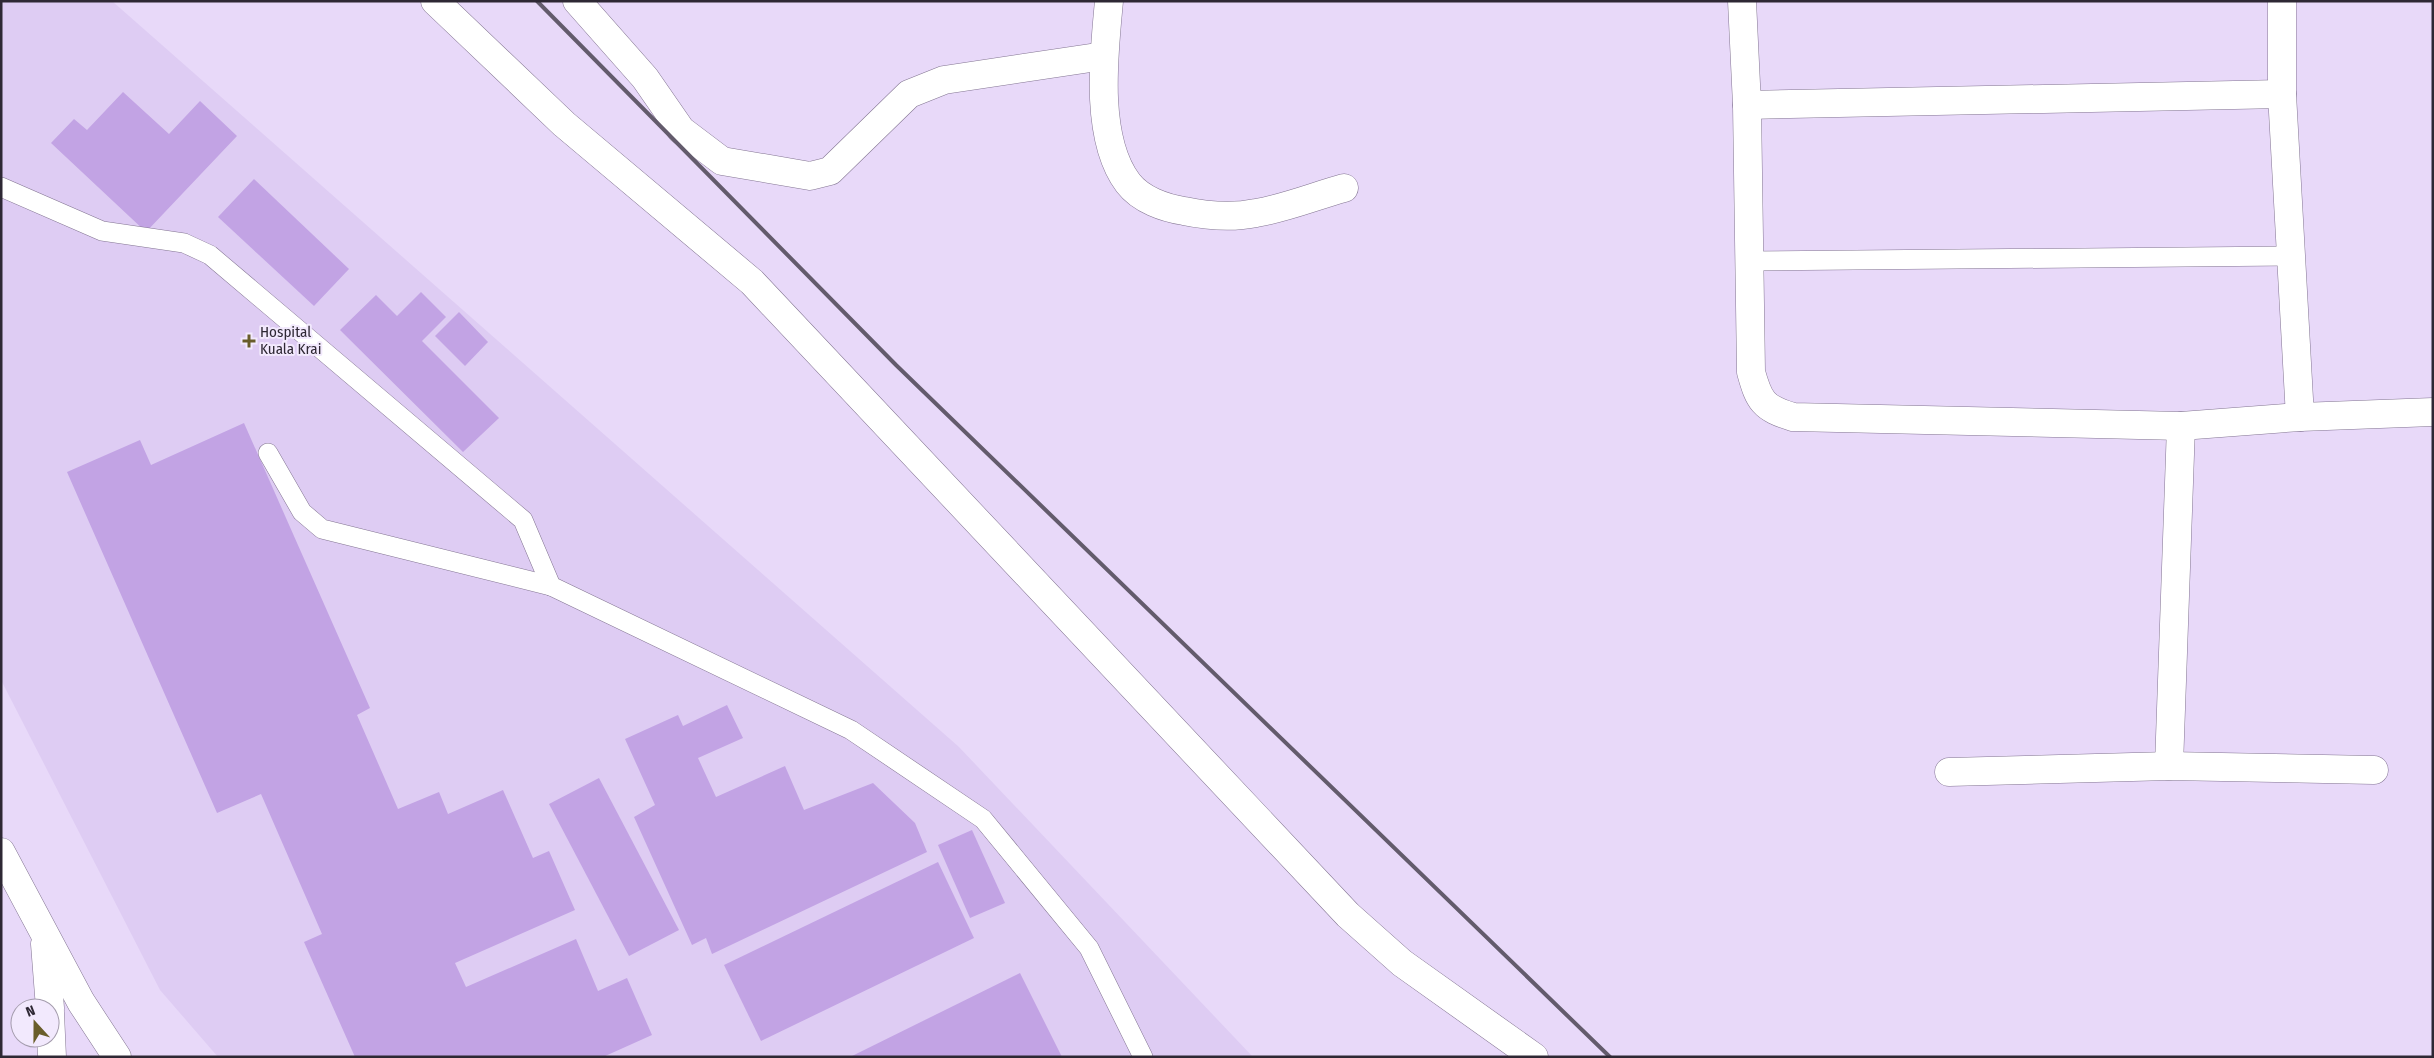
<svg xmlns="http://www.w3.org/2000/svg" width="2434" height="1058" viewBox="0 0 2434 1058" font-family="'Fira Sans Condensed',sans-serif">
<style>
.built{fill:#deccf3}
.building{fill:#c2a3e4}
.lines{fill:none;stroke-linecap:round;stroke-linejoin:round}
.service-casing{stroke:#837592;stroke-width:20}
.minor-casing{stroke:#837592;stroke-width:29}
.secondary-casing{stroke:#837592;stroke-width:29}
.service{stroke:#fff;stroke-width:19}
.minor{stroke:#fff;stroke-width:28}
.secondary{stroke:#fff;stroke-width:28}
.rail{stroke:#635b6c;stroke-width:4}
.poi-dot{fill:#695d2a;stroke:#f2e9fd;stroke-width:2}
.labels{text-anchor:middle;stroke-width:4;stroke-linejoin:round;paint-order:stroke}
.poi-label{font-size:15px;fill:#2e2834;stroke:#f2e9fd;text-anchor:start}
</style>
<rect width="100%" height="100%" fill="#e8d9f9"/>
<path class="built" d="M1,1H112L959,747L1253,1057H218L160,990L1,680Z"/>
<g class="building">
<path d="M123,92L169,134L200,101L237,136L146,232L51,143L74,119L87,130Z"/>
<path d="M254,179L349,269L314,306L218,217Z"/>
<path d="M421,292L446,317L422,341L499,418L463,452L340,330L376,295L397,316Z"/>
<path d="M459,312L488,342L465,366L435,336Z"/>
<path d="M244,423L370,708L357,715L398,809L439,792L448,814L503,790L533,858L549,851L575,910L455,963L466,987L576,939L598,991L627,978L652,1035L603,1057H355L304,942L322,934L261,794L217,813L67,472L140,440L151,465Z"/>
<path d="M727,705L743,738L698,758L716,797L785,766L804,810L873,783L915,823L927,852L712,954L706,938L692,945L634,817L655,805L625,739L678,715L683,726Z"/>
<path d="M599,778L679,930L629,956L549,804Z"/>
<path d="M972,830L1005,903L970,918L938,845Z"/>
<path d="M938,862L974,938L761,1041L724,965Z"/>
<path d="M1020,973L1062,1057H850Z"/>
</g>
<g class="lines">
<defs>
<g id="service">
<path d="M1,187L102,231L184,243L210,255L523,520L551,586L851,730L983,819L1089,948L1143,1057"/>
<path d="M1749,261L2291,256"/>
<path d="M268,453L302,512L322,529L551,586"/>
</g>
<g id="minor">
<path d="M435,1L564,124L752,282L1348,915L1402,963L1534,1057"/>
<path d="M577,1L645,78L681,130L722,161L810,176L830,171L909,94L944,80L1104,56"/>
<path d="M1109,1C1104,54 1094,138 1128,183C1141,200 1165,208 1184,211C1208,216 1232,218 1256,213C1286,208 1315,196 1344,188"/>
<path d="M1742,1L1747,105L1751,372C1759,401 1763,408 1793,417L2181,426L2300,417L2433,412"/>
<path d="M2282,1V94L2300,417"/>
<path d="M1747,105L2282,94"/>
<path d="M2169,766L2181,426"/>
<path d="M1949,772L2169,766L2374,770"/>
</g>
<g id="secondary">
<path d="M1,852L81,1002L117,1057"/>
<path d="M45,944L50,1008"/>
<path d="M50,1013L52,1057"/>
</g>
</defs>
<use href="#service" class="service-casing"/>
<use href="#minor" class="minor-casing"/>
<use href="#secondary" class="secondary-casing"/>
<use href="#service" class="service"/>
<use href="#minor" class="minor"/>
<use href="#secondary" class="secondary"/>
<path class="rail" d="M537,1L896,365L1610,1057"/>
</g>
<path class="poi-dot" d="M246.5 333.5h5v5h5v5h-5v5h-5v-5h-5v-5h5z"/>
<g class="labels">
<g class="poi-label">
<text x="260" y="337">Hospital<tspan x="260" dy="17">Kuala Krai</tspan></text>
</g>
</g>
<rect width="2434" height="1058" fill="none" stroke="#2e2834" stroke-width="5"/>
<g transform="translate(35 1023) rotate(339)"><circle r="24" fill="#f2e9fd" stroke="#a49cad"/>
<path d="M0-4L9 19L0 12L-9 19Z" fill="#695d2a"/>
<text y="-8" font-size="14" font-weight="bold" text-anchor="middle" fill="#2e2834">N</text>
</g>
</svg>
